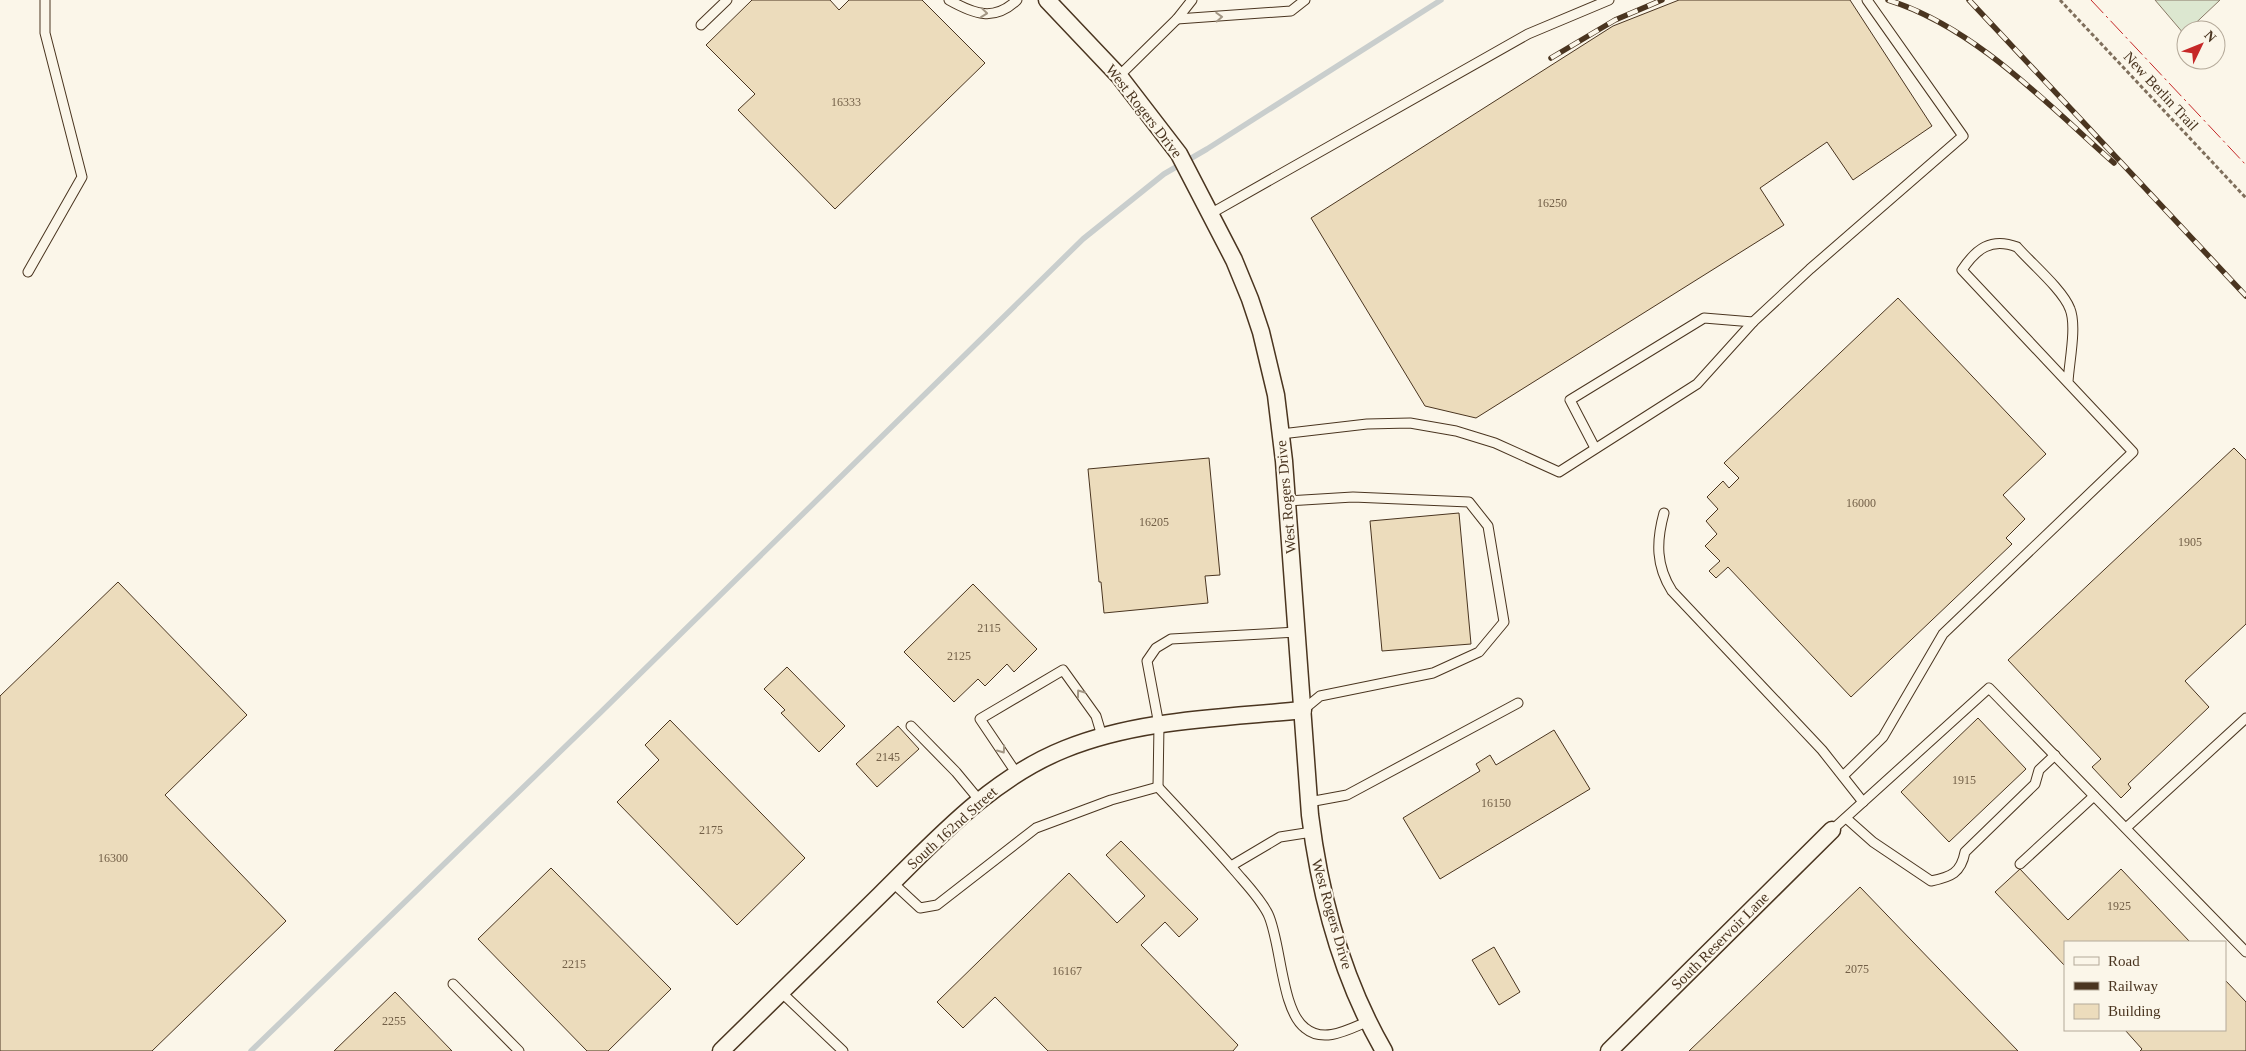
<svg xmlns="http://www.w3.org/2000/svg" width="2246" height="1051" viewBox="0 0 2246 1051" font-family="Georgia,serif">
<style>
.green{fill:#dce7d0;stroke:#887966}
.lines{fill:none;stroke-linecap:round;stroke-linejoin:round}
.stream{stroke:#c9cecd;stroke-width:5.5}
.building{fill:#ecdcbc;stroke:#4a3520}
.service-casing{stroke:#4a3520;stroke-width:11}
.minor-casing{stroke:#4a3520;stroke-width:19}
.path{stroke:#7f6f5c;stroke-width:3;stroke-dasharray:4 2.5;stroke-linecap:butt}
.service{stroke:#fbf6e9;stroke-width:9}
.minor{stroke:#fbf6e9;stroke-width:16}
.rail-casing{stroke:#4a3520;stroke-width:5.5}
.rail{stroke:#fbf6e9;stroke-width:4;stroke-dasharray:11;stroke-linecap:butt}
.power{stroke:#c62828;stroke-width:1;stroke-dasharray:18 4 2.5 4;stroke-linecap:butt}
.oneway{stroke:#a29684}
.labels{text-anchor:middle;stroke-width:4;stroke-linejoin:round;paint-order:stroke}
.number-label{font-size:12px;fill:#725f47}
.street-label{font-size:15px;fill:#4a3520;stroke:#fbf6e9}
</style>
<rect width="100%" height="100%" fill="#fbf6e9"/>
<path class="green" d="M2155,0H2220L2184,34Z"/>
<g class="lines">
<path class="stream" d="M251,1051L601,712L1083,239L1164,174L1207,149L1441,0"/>
</g>
<g class="building">
<path d="M752,0H830L839,10L849,0H922L985,63L835,209L738,110L755,94L706,45Z"/>
<path d="M1679,0H1850L1932,126L1853,180L1827,142L1760,188L1784,225L1476,418L1425,406L1311,218L1613,26Z"/>
<path d="M1898,298L2046,454L2003,495L2025,519L2006,538L2012,544L1851,697L1728,567L1716,578L1709,571L1720,561L1705,546L1717,534L1706,521L1718,509L1707,497L1723,481L1729,488L1739,478L1724,463Z"/>
<path d="M2234,448L2246,460V624L2185,681L2209,707L2128,784L2131,788L2121,798L2092,767L2101,759L2008,660Z"/>
<path d="M1209,458L1220,575L1205,576L1208,603L1104,613L1101,582H1099L1088,469Z"/>
<path d="M1459,513L1471,644L1382,651L1370,521Z"/>
<path d="M118,582L247,715L165,795L286,921L152,1051H0V696Z"/>
<path d="M973,584L1037,649L1014,672L1007,664L985,686L978,679L954,702L904,652Z"/>
<path d="M787,667L845,726L819,752L781,713L785,710L764,689Z"/>
<path d="M1978,718L2026,769L1949,842L1901,792Z"/>
<path d="M670,720L805,858L737,925L617,802L659,760L645,745Z"/>
<path d="M898,726L919,749L877,787L856,764Z"/>
<path d="M1554,730L1590,789L1440,879L1403,818L1480,771L1476,764L1490,755L1496,765Z"/>
<path d="M1121,841L1198,919L1179,937L1165,922L1141,945L1238,1045L1233,1051H1048L995,997L963,1028L937,1002L1069,873L1117,923L1145,896L1106,855Z"/>
<path d="M551,868L671,989L608,1051H587L478,939Z"/>
<path d="M2020,869L2068,920L2121,869L2190,942H2065V966L1995,892Z"/>
<path d="M1860,887L2018,1051H1689Z"/>
<path d="M1494,947L1520,992L1499,1005L1472,960Z"/>
<path d="M2225,980L2246,1002V1051H2140L2142,1049L2125,1030H2225Z"/>
<path d="M395,992L452,1051H334Z"/>
</g>
<g class="lines">
<defs>
<g id="service">
<path d="M949,0C974,14 994,22 1017,0"/>
<path d="M1177,19L1291,11L1305,0"/>
<path d="M701,25L727,0"/>
<path d="M1119,76L1177,19L1192,0"/>
<path d="M1210,214L1528,34L1609,0"/>
<path d="M28,272L82,177L45,33V0"/>
<path d="M1281,434L1367,424L1410,423L1456,431L1495,443L1559,472L1697,384L1753,322L1810,269L1963,136L1867,0"/>
<path d="M1595,448L1570,400L1704,318L1753,322"/>
<path d="M1287,501L1353,497L1469,502L1488,526L1504,622L1479,652L1433,673L1320,696L1303,710"/>
<path d="M1664,513C1656,542 1656,566 1672,591L1822,750L1863,802"/>
<path d="M911,726L956,772L980,801"/>
<path d="M1017,774L980,719L1063,670L1096,716L1102,736"/>
<path d="M1843,776L1883,737L1943,634L2133,452L1962,270C1976,249 1991,237 2017,247C2031,263 2063,290 2070,309C2077,326 2069,363 2068,382"/>
<path d="M1158,787L1159,725L1147,661L1156,648L1171,639L1297,632"/>
<path d="M1309,802L1347,795L1518,703"/>
<path d="M1846,818L1873,842L1931,881C1951,877 1961,873 1965,852L2035,784L2039,770L2055,755"/>
<path d="M2126,828L2246,718"/>
<path d="M1832,830L1989,688L2246,952"/>
<path d="M2020,864L2094,796"/>
<path d="M1231,866L1280,837L1312,832"/>
<path d="M893,883L920,908L937,905L1036,828L1111,800L1158,787C1184,815 1210,842 1235,871C1246,884 1260,898 1268,914C1281,941 1281,1010 1305,1028C1324,1044 1349,1029 1369,1021"/>
<path d="M453,984L519,1051"/>
<path d="M781,992L843,1051"/>
</g>
<g id="minor">
<path d="M1047,0L1119,76L1179,154L1234,260L1250,299L1261,332L1276,395L1284,461L1310,815C1320,896 1343,980 1384,1051"/>
<path d="M721,1051C774,999 827,947 880,895C936,840 990,779 1065,749C1139,719 1224,718 1303,710"/>
<path d="M1609,1051L1832,830"/>
</g>
</defs>
<use href="#service" class="service-casing"/>
<use href="#minor" class="minor-casing"/>
<path class="path" d="M2060,0L2246,198"/>
<use href="#service" class="service"/>
<use href="#minor" class="minor"/>
<defs>
<g id="rail">
<path d="M1888,0C1975,27 2047,104 2114,163"/>
<path d="M1969,0L2246,296"/>
<path d="M1551,58L1615,20L1662,0"/>
</g>
</defs>
<use href="#rail" class="rail-casing"/>
<use href="#rail" class="rail"/>
<path class="power" d="M2091,0L2246,165"/>
</g>
<defs><path id="oneway-chevron" d="M-2-3.5L2.5 0L-2 3.5" fill="none" stroke-width="1.6" stroke-linecap="round" stroke-linejoin="round" transform="scale(1.25)"/></defs>
<g class="oneway">
<use href="#oneway-chevron" transform="translate(984 13) rotate(6)"/>
<use href="#oneway-chevron" transform="translate(1219 17) rotate(-3)"/>
<use href="#oneway-chevron" transform="translate(1080 693) rotate(-126)"/>
<use href="#oneway-chevron" transform="translate(1002 750) rotate(55)"/>
</g>
<g class="labels">
<g class="number-label">
<text x="846" y="106">16333</text>
<text x="1552" y="207">16250</text>
<text x="1861" y="507">16000</text>
<text x="1154" y="526">16205</text>
<text x="2190" y="546">1905</text>
<text x="989" y="632">2115</text>
<text x="959" y="660">2125</text>
<text x="888" y="761">2145</text>
<text x="1964" y="784">1915</text>
<text x="1496" y="807">16150</text>
<text x="711" y="834">2175</text>
<text x="113" y="862">16300</text>
<text x="2119" y="910">1925</text>
<text x="574" y="968">2215</text>
<text x="1857" y="973">2075</text>
<text x="1067" y="975">16167</text>
<text x="394" y="1025">2255</text>
</g>
<g class="street-label">
<text transform="translate(2161 91) rotate(47)" y="5">New Berlin Trail</text>
<text transform="translate(1144 111) rotate(52)" y="5">West Rogers Drive</text>
<text transform="translate(1286 497) rotate(-95)" y="5">West Rogers Drive</text>
<text transform="translate(952 828) rotate(-42)" y="5">South 162nd Street</text>
<text transform="translate(1332 914) rotate(74)" y="5">West Rogers Drive</text>
<text transform="translate(1720 941) rotate(-45)" y="5">South Reservoir Lane</text>
</g>
</g>
<rect x="2064" y="941" width="162" height="90" fill="#fbf6e9" stroke="#b4a999"/>
<rect x="2074" y="957" width="25" height="8" fill="#fbf6e9" stroke="#b4a999"/>
<text x="2108" y="966" font-size="15" fill="#4a3520">Road</text>
<rect x="2074" y="982" width="25" height="8" fill="#4a3520" stroke="#b4a999"/>
<text x="2108" y="991" font-size="15" fill="#4a3520">Railway</text>
<rect x="2074" y="1004" width="25" height="15" fill="#ecdcbc" stroke="#b4a999"/>
<text x="2108" y="1016" font-size="15" fill="#4a3520">Building</text>
<g transform="translate(2201 45) rotate(47)"><circle r="24" fill="#fbf6e9" stroke="#b4a999"/>
<path d="M0-4L9 19L0 12L-9 19Z" fill="#c62828"/>
<text y="-8" font-size="14" font-weight="bold" text-anchor="middle" fill="#4a3520">N</text>
</g>
</svg>
